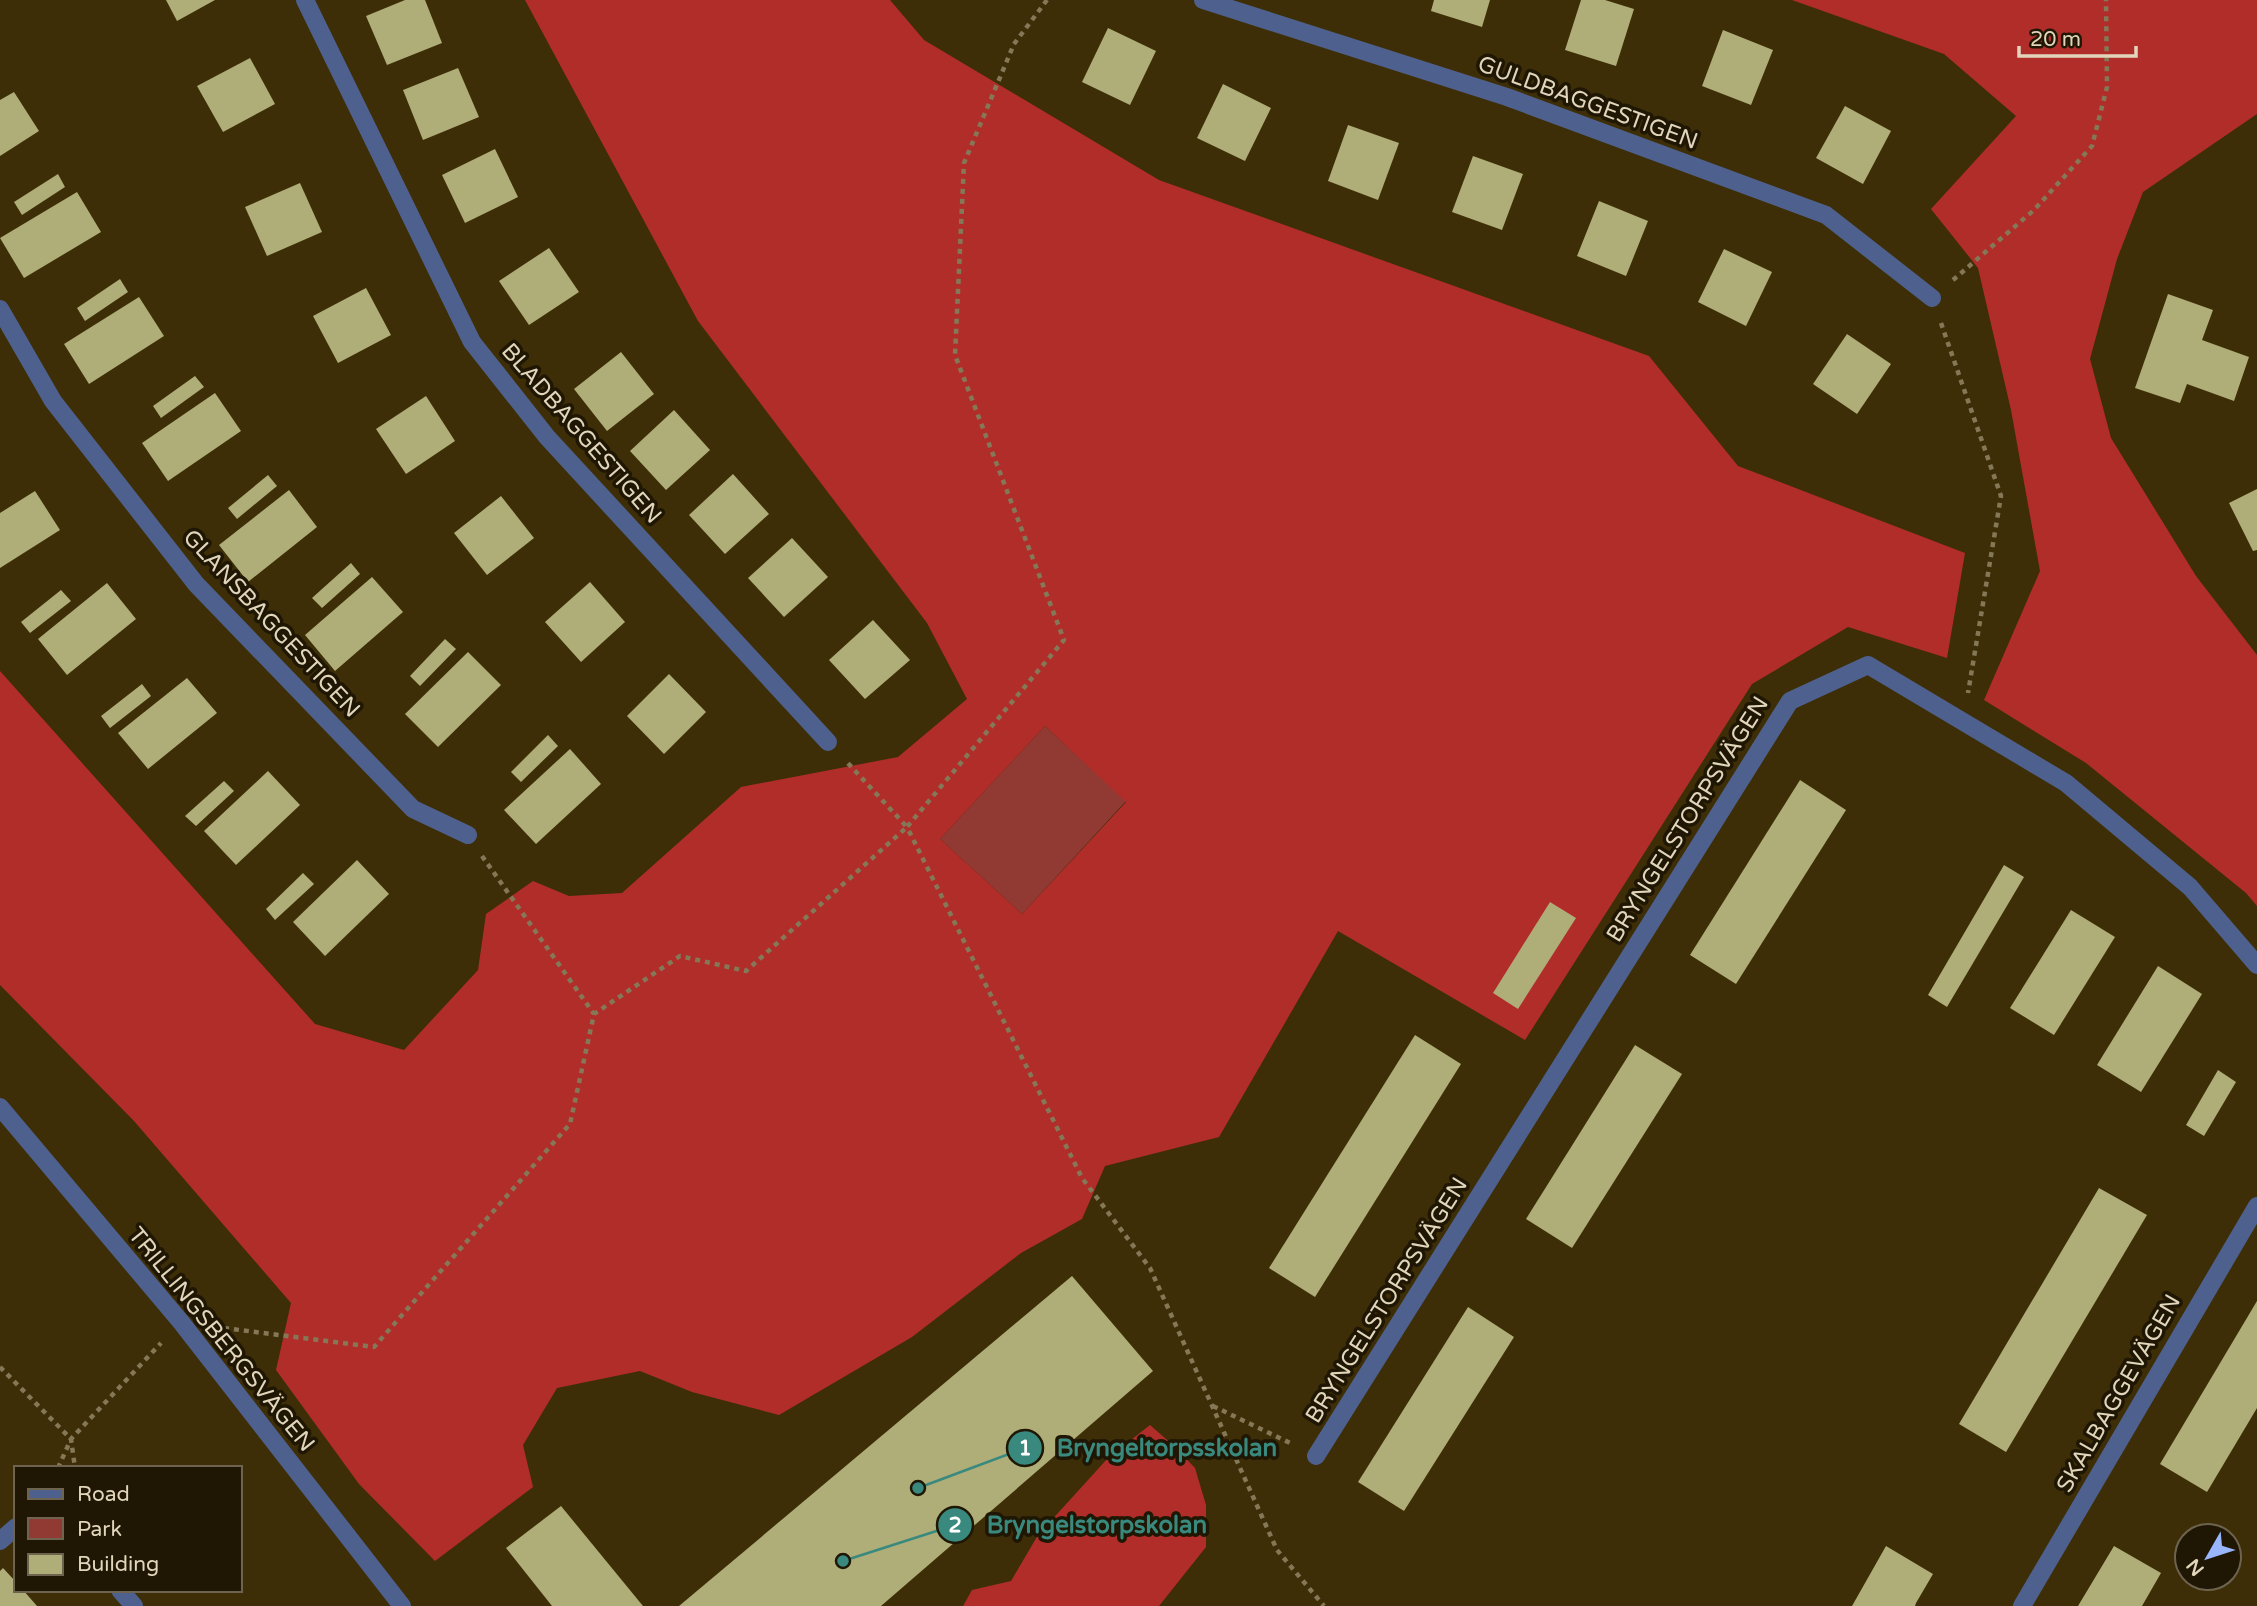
<svg xmlns="http://www.w3.org/2000/svg" width="2257" height="1606" viewBox="0 0 2257 1606" font-family="'Varela Round',sans-serif">
<style>
.green{fill:#913a34}
.forest{fill:#b12d2a;fill-rule:evenodd}
.building{fill:#afad78}
.lines{fill:none;stroke-linecap:round;stroke-linejoin:round}
.path{stroke:#857857;stroke-width:4.5;stroke-dasharray:5 5;stroke-linecap:butt}
.minor{stroke:#4e608d;stroke-width:18}
.tertiary{stroke:#4e608d;stroke-width:18}
.labels{text-anchor:middle;stroke-width:7;stroke-linejoin:round;paint-order:stroke}
.street-label{font-size:23px;fill:#e1d6bc;stroke:#1f1704}
.leader{fill:none;stroke:#39897e;stroke-width:2.5}
.callout-dot{fill:#39897e;stroke:#1f1704;stroke-width:2.5}
.mark-label{font-size:21px;text-anchor:middle;font-weight:bold;fill:#fff}
.callout-label{font-size:24px;text-anchor:middle;font-weight:bold;fill:#39897e;stroke:#1f1704;stroke-width:7;stroke-linejoin:round;paint-order:stroke}
</style>
<rect width="100%" height="100%" fill="#3d2e07"/>
<path class="green" d="M1045,726L1126,801L1022,914L940,839Z"/>
<g class="forest">
<path d="M525,0H890L924,40L1159,180L1649,356L1738,466L1965,553L1947,658L1848,627L1752,684L1525,1040L1338,931L1219,1137L1105,1166L1082,1219L1021,1253L912,1337L779,1415L692,1392L640,1371L557,1388L523,1445L533,1487L435,1561L359,1484L276,1370L291,1303L134,1121L0,985V671L315,1024L404,1050L478,970L486,914L533,881L569,896L622,893L741,787L898,757L967,699L927,623L698,321ZM1045,726L1126,802L1022,914L940,839Z"/>
<path d="M1792,0H2257V114L2143,192L2117,259L2090,359L2111,438L2196,576L2257,655V906L2246,893L2086,763L1984,700L2040,571L2011,410L1978,268L1931,209L2016,116L1944,54Z"/>
<path d="M1150,1425L1174,1446L1195,1468L1206,1505V1547L1159,1606H963L972,1590L1011,1581L1038,1535L1108,1458Z"/>
</g>
<g class="building">
<path d="M166,0H215L177,21Z"/>
<path d="M405,0H425L442,43L387,65L366,16Z"/>
<path d="M1434,0H1490L1482,27L1431,11Z"/>
<path d="M1581,0H1605L1634,9L1616,66L1565,50Z"/>
<path d="M1108,28L1156,51L1130,105L1082,82Z"/>
<path d="M1723,30L1773,50L1751,105L1702,86Z"/>
<path d="M250,58L275,104L223,132L197,86Z"/>
<path d="M458,68L479,117L423,140L403,90Z"/>
<path d="M1223,84L1271,108L1245,161L1197,138Z"/>
<path d="M14,92L39,131L0,156V100Z"/>
<path d="M1845,106L1891,131L1863,184L1816,158Z"/>
<path d="M1348,125L1399,143L1378,200L1328,181Z"/>
<path d="M495,149L518,197L465,223L442,175Z"/>
<path d="M1473,156L1523,174L1502,230L1452,212Z"/>
<path d="M58,174L65,187L22,215L14,202Z"/>
<path d="M300,183L322,232L267,256L245,207Z"/>
<path d="M77,192L101,232L24,278L0,238Z"/>
<path d="M1599,201L1648,221L1626,276L1577,256Z"/>
<path d="M549,248L579,292L529,325L499,281Z"/>
<path d="M1724,249L1772,272L1746,326L1698,302Z"/>
<path d="M120,279L128,292L85,321L77,308Z"/>
<path d="M366,288L391,335L338,363L313,316Z"/>
<path d="M2168,294L2213,310L2202,340L2249,357L2234,401L2187,384L2180,403L2135,388Z"/>
<path d="M139,297L164,336L89,384L64,344Z"/>
<path d="M1847,334L1891,364L1857,414L1813,384Z"/>
<path d="M621,352L654,394L607,431L574,389Z"/>
<path d="M195,376L204,387L161,418L153,406Z"/>
<path d="M215,393L241,431L168,481L142,443Z"/>
<path d="M426,396L455,441L406,474L376,429Z"/>
<path d="M674,410L710,450L666,490L630,451Z"/>
<path d="M733,474L769,514L725,554L689,515Z"/>
<path d="M268,475L277,486L237,519L228,508Z"/>
<path d="M2257,489V550L2253,551L2229,503Z"/>
<path d="M289,490L317,527L248,582L219,545Z"/>
<path d="M35,491L60,530L0,568V513Z"/>
<path d="M501,496L534,538L487,575L454,533Z"/>
<path d="M792,538L828,577L784,617L748,578Z"/>
<path d="M351,563L360,574L322,608L312,598Z"/>
<path d="M372,577L403,612L335,671L305,635Z"/>
<path d="M590,582L625,622L581,662L545,622Z"/>
<path d="M107,583L136,619L67,675L38,639Z"/>
<path d="M61,590L71,601L30,633L21,622Z"/>
<path d="M873,620L910,660L865,699L829,660Z"/>
<path d="M445,639L456,649L420,686L410,676Z"/>
<path d="M468,652L501,685L438,747L405,714Z"/>
<path d="M669,674L706,712L664,754L627,716Z"/>
<path d="M187,678L217,713L148,769L118,733Z"/>
<path d="M142,684L151,696L110,728L101,716Z"/>
<path d="M548,735L558,746L521,782L511,772Z"/>
<path d="M570,749L601,784L536,844L504,810Z"/>
<path d="M268,771L300,805L236,865L204,831Z"/>
<path d="M1800,780L1846,810L1736,984L1690,955Z"/>
<path d="M224,781L234,791L196,826L185,816Z"/>
<path d="M357,860L389,894L325,956L293,922Z"/>
<path d="M2004,865L2024,877L1947,1007L1928,995Z"/>
<path d="M303,873L314,884L275,920L266,909Z"/>
<path d="M1550,902L1576,918L1518,1009L1493,993Z"/>
<path d="M2071,910L2115,937L2054,1035L2010,1008Z"/>
<path d="M2158,966L2202,994L2141,1092L2097,1065Z"/>
<path d="M1415,1035L1461,1064L1315,1297L1269,1268Z"/>
<path d="M1635,1045L1682,1074L1572,1248L1526,1219Z"/>
<path d="M2218,1070L2236,1082L2204,1136L2186,1125Z"/>
<path d="M2099,1188L2147,1215L2006,1452L1959,1424Z"/>
<path d="M1072,1276L1153,1371L881,1606H679Z"/>
<path d="M2257,1301V1408L2207,1492L2160,1464Z"/>
<path d="M1468,1307L1514,1337L1404,1511L1358,1482Z"/>
<path d="M561,1506L643,1606H552L506,1548Z"/>
<path d="M1886,1546L1933,1574L1916,1603L1915,1606H1852Z"/>
<path d="M2114,1546L2161,1573L2142,1606H2078Z"/>
<path d="M3,1568L16,1582V1590H23L37,1606H0V1571Z"/>
</g>
<g class="lines">
<g class="path">
<path d="M1047,0L1014,44L964,163L955,355L1064,640L907,827L1082,1178L1150,1268L1277,1550L1324,1606"/>
<path d="M1953,280L2034,210L2092,146L2107,87L2106,0"/>
<path d="M1941,323L2001,496L1968,693"/>
<path d="M482,856L594,1014"/>
<path d="M224,1328L374,1347L570,1124L594,1014L680,956L746,971L907,827L845,760"/>
<path d="M0,1367L71,1439L75,1468"/>
<path d="M1213,1406L1290,1443"/>
<path d="M58,1468L71,1439L161,1343"/>
</g>
<g class="minor">
<path d="M305,0L472,342L547,437L828,742"/>
<path d="M1203,0L1507,97L1826,215L1932,298"/>
<path d="M0,309L53,401L196,584L413,809L468,835"/>
<path d="M1316,1456L1790,701L1868,665L2066,783L2190,887L2257,965"/>
<path d="M0,1541L16,1527"/>
<path d="M120,1590L134,1606"/>
<path d="M2022,1606L2257,1206"/>
</g>
<path class="tertiary" d="M0,1107L181,1322L402,1606"/>
</g>
<g class="labels">
<g class="street-label">
<text transform="translate(1588 102) rotate(20)" y="8">GULDBAGGESTIGEN</text>
<text transform="translate(582 433) rotate(49)" y="8">BLADBAGGESTIGEN</text>
<text transform="translate(272 623) rotate(47)" y="8">GLANSBAGGESTIGEN</text>
<text transform="translate(1687 819) rotate(-58)" y="8">BRYNGELSTORPSVÄGEN</text>
<text transform="translate(1386 1300) rotate(-58)" y="8">BRYNGELSTORPSVÄGEN</text>
<text transform="translate(222 1339) rotate(51)" y="8">TRILLINGSBERGSVÄGEN</text>
<text transform="translate(2118 1393) rotate(-60)" y="8">SKALBAGGEVÄGEN</text>
</g>
</g>
<path class="leader" d="M918 1488L1025 1448M843 1561L955 1525"/>
<g class="callout-dot">
<circle cx="918" cy="1488" r="7"/>
<circle cx="843" cy="1561" r="7"/>
<circle cx="1025" cy="1448" r="18"/>
<circle cx="955" cy="1525" r="18"/>
</g>
<g class="mark-label">
<text x="1025" y="1455">1</text>
<text x="955" y="1532">2</text>
</g>
<g class="callout-label">
<text x="1167" y="1456">Bryngeltorpsskolan</text>
<text x="1097" y="1533">Bryngelstorpskolan</text>
</g>
<rect x="14" y="1466" width="228" height="126" fill="#1f1704" stroke="#6d634e" stroke-width="2"/>
<rect x="28" y="1489" width="35" height="10" fill="#4e608d" stroke="#6d634e" stroke-width="2"/>
<text x="77" y="1501" font-size="21" fill="#e1d6bc">Road</text>
<rect x="28" y="1518" width="35" height="21" fill="#913a34" stroke="#6d634e" stroke-width="2"/>
<text x="77" y="1536" font-size="21" fill="#e1d6bc">Park</text>
<rect x="28" y="1554" width="35" height="21" fill="#afad78" stroke="#6d634e" stroke-width="2"/>
<text x="77" y="1571" font-size="21" fill="#e1d6bc">Building</text>
<g transform="translate(2208 1557) rotate(231)"><circle r="33" fill="#1f1704" stroke="#6d634e" stroke-width="2"/>
<path d="M0-5L12 26L0 18L-12 26Z" fill="#98b5fd"/>
<text y="-10" font-size="19" font-weight="bold" text-anchor="middle" fill="#e1d6bc">N</text>
</g>
<path d="M2019 46v10h117v-10" fill="none" stroke="#e1d6bc" stroke-width="3.5"/>
<text x="2030" y="46" font-size="21" fill="#e1d6bc" stroke="#1f1704" stroke-width="5" paint-order="stroke">20 m</text>
</svg>
